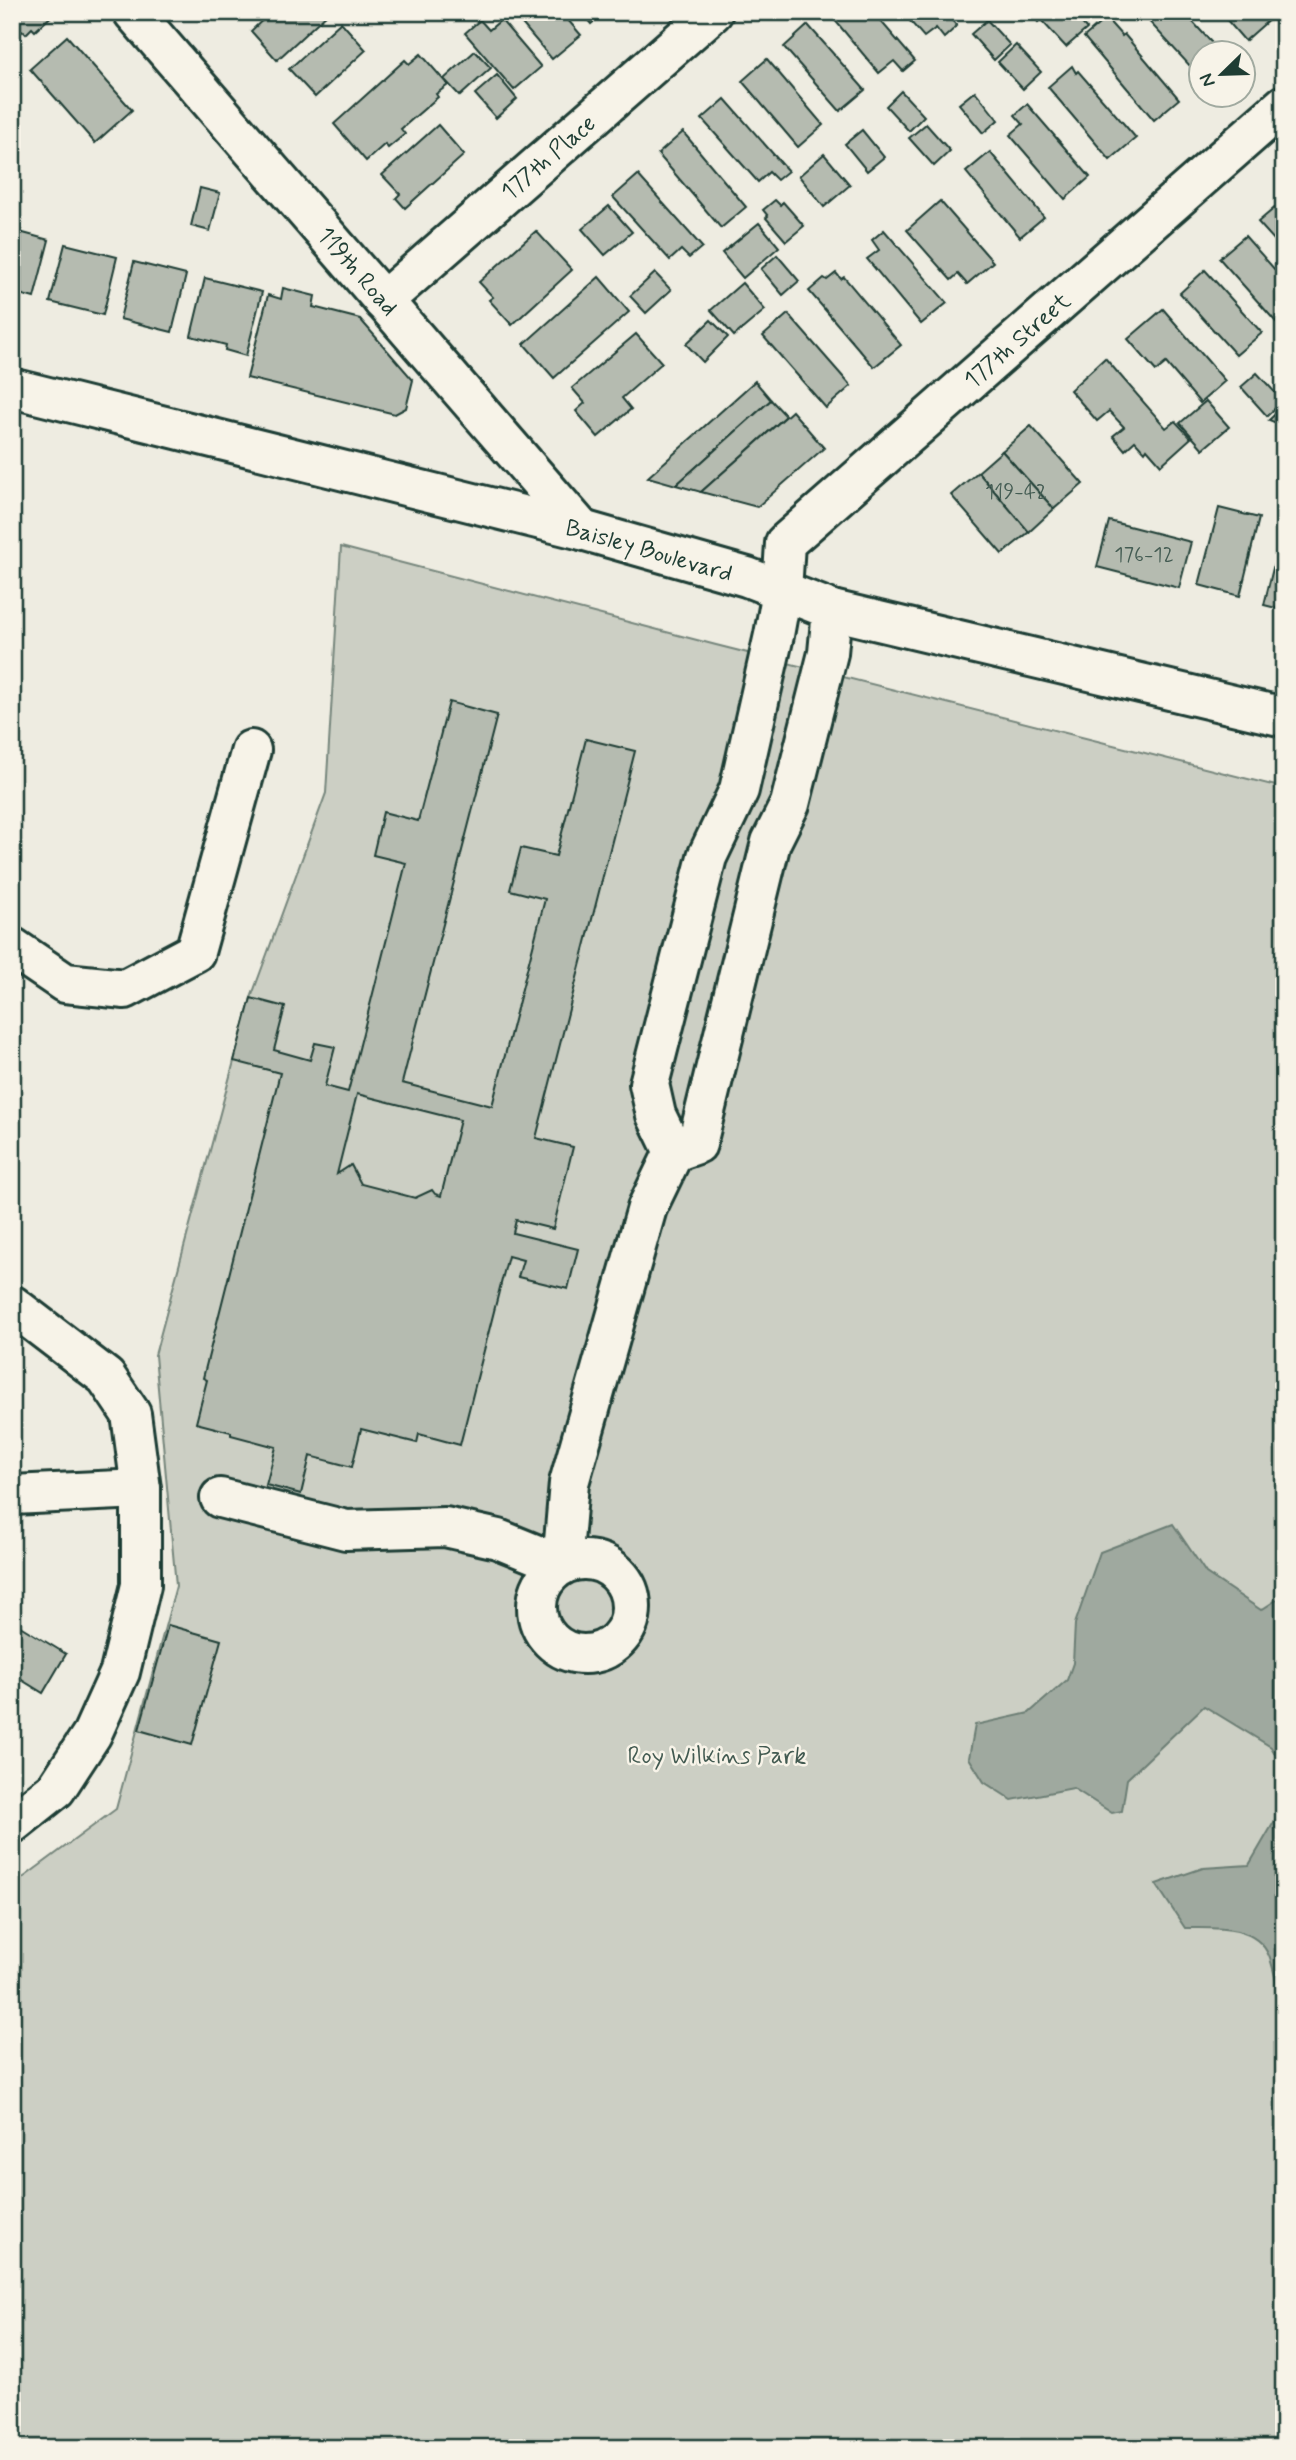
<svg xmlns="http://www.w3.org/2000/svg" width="1296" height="2460" viewBox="0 0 1296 2460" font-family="Mynerve,sans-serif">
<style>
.green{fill:#cccfc4;stroke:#76867c;stroke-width:2}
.water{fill:#9fa99f;stroke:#6c7e74;stroke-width:2}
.building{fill:#b5bbb0;stroke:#1f3d34;stroke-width:2;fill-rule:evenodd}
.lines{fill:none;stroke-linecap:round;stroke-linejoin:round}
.minor-casing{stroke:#1f3d34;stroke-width:44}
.minor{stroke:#f7f3e8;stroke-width:38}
.labels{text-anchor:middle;stroke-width:5;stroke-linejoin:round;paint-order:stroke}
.number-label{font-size:21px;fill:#445c53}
.street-label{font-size:24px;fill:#1f3d34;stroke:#f7f3e8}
.park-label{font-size:24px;fill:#425a51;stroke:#f7f3e8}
</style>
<rect width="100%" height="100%" fill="#eeece1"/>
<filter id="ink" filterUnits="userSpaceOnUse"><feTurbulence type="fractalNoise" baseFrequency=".0143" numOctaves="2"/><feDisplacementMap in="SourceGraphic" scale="14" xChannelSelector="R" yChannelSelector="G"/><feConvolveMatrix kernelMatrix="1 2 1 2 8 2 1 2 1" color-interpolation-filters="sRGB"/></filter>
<g filter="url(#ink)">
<path class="green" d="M341,547L716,645L1284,788V2448H12V1886L116,1809L176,1586L155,1355L251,998L326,793Z"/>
<g class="water">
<path d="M1173,1524L1206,1573L1261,1610L1284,1595V1768L1271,1747L1204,1706L1127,1779L1122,1811L1112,1813L1073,1788L1012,1800L984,1782L969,1758L975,1725L1029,1713L1067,1680L1073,1663L1075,1624L1100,1552Z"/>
<path d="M1284,1805V1984L1278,1988C1275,1978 1273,1966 1269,1956C1256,1924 1213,1928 1185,1928L1156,1884L1203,1868L1249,1865Z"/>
</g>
<g class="building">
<path d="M12,12H56L35,31L32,28L26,34L23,31L12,40Z"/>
<path d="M271,12H329L277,60L251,31Z"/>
<path d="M512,12H561L581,35L552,59Z"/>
<path d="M581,12H605L591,24Z"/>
<path d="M828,12H873L915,61L903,71L894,61L879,73Z"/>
<path d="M902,12H945L957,26L944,38L936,28L924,37Z"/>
<path d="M1030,12H1049L1038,22Z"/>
<path d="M1052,12H1072L1087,29L1066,47L1042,21Z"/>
<path d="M1150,12H1184L1220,52H1202V79L1145,17Z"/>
<path d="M1220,12H1264L1270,19L1245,41Z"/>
<path d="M1106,18L1122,36L1124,34L1179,99L1154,120L1084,37Z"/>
<path d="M480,20L489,30L501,20L541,67L514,90L465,33Z"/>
<path d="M987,20L1010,45L994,60L971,34Z"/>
<path d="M341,22L366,50L315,97L289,69Z"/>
<path d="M808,25L865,90L840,111L784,47Z"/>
<path d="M67,36L132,110L95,143L30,69Z"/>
<path d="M1016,45L1041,72L1023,89L998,62Z"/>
<path d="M475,51L491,68L460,96L444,79Z"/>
<path d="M421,54L448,85L436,94L438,97L401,129L405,134L388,148L385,144L366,161L334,124L405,60L409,64Z"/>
<path d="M767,59L823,125L798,147L742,81Z"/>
<path d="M1072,66L1076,73L1078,71L1136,138L1110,160L1048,87Z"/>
<path d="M497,75L517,99L496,118L475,94Z"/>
<path d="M901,91L924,116L909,131L886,106Z"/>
<path d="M975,91L998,120L983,133L959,104Z"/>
<path d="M725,99L788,171L777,180L769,172L758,182L702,119Z"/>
<path d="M1027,104L1090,177L1065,199L1010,135L1023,124L1015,115Z"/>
<path d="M926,124L950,151L934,166L909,138Z"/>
<path d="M438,125L464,155L405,208L396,198L400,194L382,175Z"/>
<path d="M862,130L884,157L867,171L845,144Z"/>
<path d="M683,132L746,207L721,228L658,154Z"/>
<path d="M990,152L1044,217L1020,237L966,172Z"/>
<path d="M824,154L850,185L824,207L799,176Z"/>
<path d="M638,175L702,247L689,258L681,250L670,260L613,197Z"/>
<path d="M200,188L220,193L210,231L191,226Z"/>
<path d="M775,200L780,205L783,202L804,226L786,241L766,218L768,216L763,210Z"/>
<path d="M1284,200V251L1258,222Z"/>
<path d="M940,201L993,262L967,284L958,274L951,280L907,230Z"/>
<path d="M609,206L632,232L605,255L582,229Z"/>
<path d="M759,223L779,247L743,278L722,253Z"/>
<path d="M12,230L49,240L34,298L12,292Z"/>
<path d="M884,230L947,303L921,324L867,259L879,250L872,240Z"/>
<path d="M536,231L572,270L512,325L489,300L493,297L479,282Z"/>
<path d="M1245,236L1284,280V315L1276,322L1219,258Z"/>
<path d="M65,244L117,257L103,315L50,302Z"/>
<path d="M777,255L799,281L783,295L761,269Z"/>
<path d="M134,262L186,275L172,332L120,319Z"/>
<path d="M1205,270L1262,333L1236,355L1180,293Z"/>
<path d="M655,273L671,290L646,313L630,296Z"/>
<path d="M836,273L841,279L844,277L901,345L874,367L809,291L824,278L827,280Z"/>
<path d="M599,277L629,312L554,378L524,344Z"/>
<path d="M205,278L262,292L246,356L225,350L226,345L191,336Z"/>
<path d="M742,283L765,310L734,336L711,310Z"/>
<path d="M283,288L315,296L313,307L360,319L413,380L406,408L395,414L247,378L268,295L281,299Z"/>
<path d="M1163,309L1225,381L1200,403L1166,363L1156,371L1128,339Z"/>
<path d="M788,314L851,386L826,408L763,336Z"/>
<path d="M711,320L728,337L703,362L686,344Z"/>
<path d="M636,334L662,363L622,398L631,409L598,437L576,411L585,403L572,388Z"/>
<path d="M1105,358L1166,428L1175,421L1191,438L1161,465L1147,449L1145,452L1135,441L1125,450L1113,436L1124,427L1109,411L1097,421L1070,390Z"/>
<path d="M1257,373L1283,401L1267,416L1241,387Z"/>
<path d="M755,381L771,400L676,485L648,477Z"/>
<path d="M771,400L786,416L701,492L676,485Z"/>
<path d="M1206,401L1229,427L1203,449L1180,423Z"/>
<path d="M1284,406V426L1269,420Z"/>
<path d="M792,411L824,448L757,507L701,492Z"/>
<path d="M1031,426L1083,484L1054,509L1002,451Z"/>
<path d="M1002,451L1054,509L1029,532L978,472Z"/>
<path d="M978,472L1029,532L1002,554L951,495Z"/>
<path d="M1219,508L1259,518L1240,596L1199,585Z"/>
<path d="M1109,521L1191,542L1179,588L1097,567Z"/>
<path d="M1283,527H1284V610L1264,605Z"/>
<path d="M449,702L497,715L402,1083L492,1106L545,899L510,890L521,848L556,856L586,739L635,751L536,1138L573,1147L553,1229L516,1220L513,1233L578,1249L568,1289L518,1277L523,1260L508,1256L460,1445L419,1434L417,1443L361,1429L352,1467L310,1456L301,1494L266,1485L276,1447L231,1435V1432L196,1423L207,1380L203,1378L280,1073L234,1061L251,998L285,1007L274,1050L310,1060L315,1043L335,1047L325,1086L348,1092L406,863L373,855L383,812L418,821ZM357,1094L460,1120L441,1196L435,1194L432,1190L415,1198L361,1184L351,1165L337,1174Z"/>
<path d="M168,1625L221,1640L192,1745L139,1730Z"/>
<path d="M20,1626L66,1654L43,1693L12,1674V1639Z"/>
</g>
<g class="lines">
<defs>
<g id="minor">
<path d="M133,12L582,530"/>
<path d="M383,301L713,12"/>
<path d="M12,388L582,530L747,577L832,610L1284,717"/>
<path d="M12,947L65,983L125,989L195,952L251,750"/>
<path d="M674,1152L656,1115L649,1084L707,857L739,790L774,635L782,591L785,543L1284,105"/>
<path d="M12,1305L106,1377L131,1414L141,1489V1585L120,1672L92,1734L56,1789L12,1824"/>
<path d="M12,1495L141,1489"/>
<path d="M220,1498L346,1530L445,1527L498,1539L562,1565L569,1483L647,1208L674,1152L697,1144L771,842L790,804L828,653L832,610"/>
<circle cx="584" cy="1607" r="47"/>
</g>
</defs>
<use href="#minor" class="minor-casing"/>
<use href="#minor" class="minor"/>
</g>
</g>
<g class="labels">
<g class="number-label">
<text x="1016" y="498">119-42</text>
<text x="1144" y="561">176-12</text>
</g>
<g class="street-label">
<text transform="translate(548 157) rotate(-41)" y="8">177th Place</text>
<text transform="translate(358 271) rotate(49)" y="8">119th Road</text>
<text transform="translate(1017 340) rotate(-41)" y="8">177th Street</text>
<text transform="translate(649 550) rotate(16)" y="8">Baisley Boulevard</text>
</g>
<g class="park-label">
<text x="717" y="1763">Roy Wilkins Park</text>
</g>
</g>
<rect width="1296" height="2460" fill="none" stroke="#f7f3e8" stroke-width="42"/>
<rect x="21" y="21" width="1254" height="2418" fill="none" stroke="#1f3d34" stroke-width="2.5" filter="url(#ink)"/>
<g transform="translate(1222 74) rotate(247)"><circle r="33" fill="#f7f3e8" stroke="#a1aaa0" stroke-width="2"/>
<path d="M0-5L12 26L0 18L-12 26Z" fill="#1f3d34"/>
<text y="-10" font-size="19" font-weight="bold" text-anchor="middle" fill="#1f3d34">N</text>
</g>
</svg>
